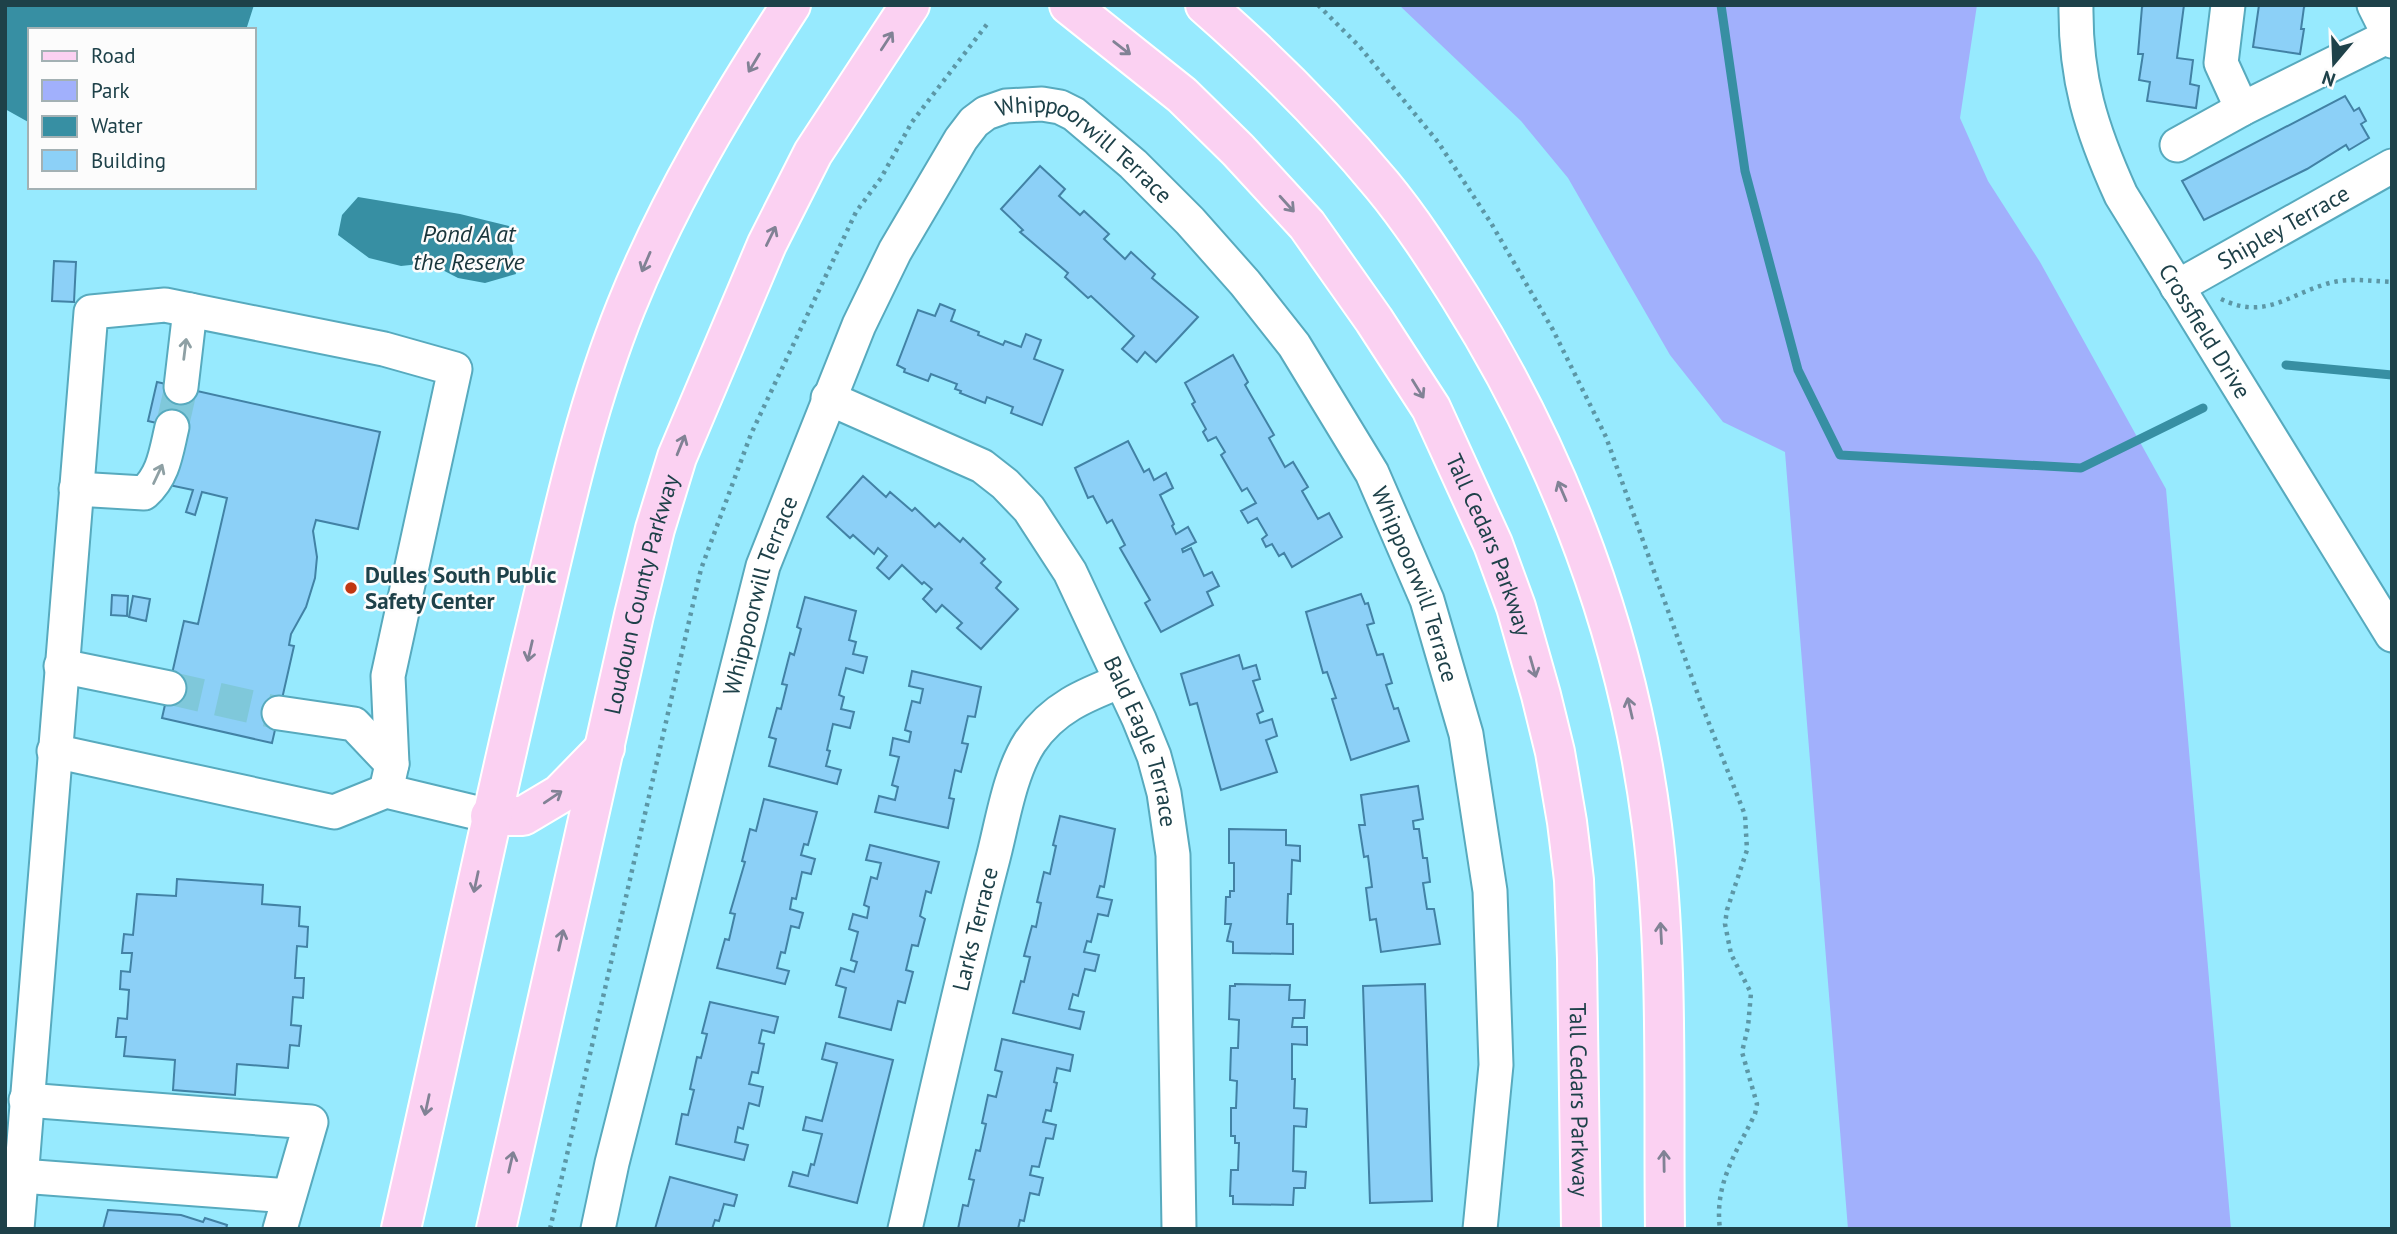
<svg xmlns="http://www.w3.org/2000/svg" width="2397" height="1234" viewBox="0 0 2397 1234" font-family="'PT Sans',sans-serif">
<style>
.green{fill:#a1b0fc}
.water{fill:#378fa3}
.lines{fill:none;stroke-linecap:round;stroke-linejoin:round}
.stream{stroke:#378fa3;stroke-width:9}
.building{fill:#8cd0f7;stroke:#4282a5;stroke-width:2}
.minor-tunnel{stroke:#7fc8da;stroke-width:33;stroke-dasharray:33 17;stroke-linecap:butt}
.minor-casing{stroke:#57aabe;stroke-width:37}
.major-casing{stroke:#fff;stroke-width:42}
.path{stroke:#5c97a6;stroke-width:4.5;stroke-dasharray:3.5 5;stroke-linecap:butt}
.minor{stroke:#fff;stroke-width:33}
.major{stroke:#fbd1f2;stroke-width:38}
.oneway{stroke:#818295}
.oneway2{stroke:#8ea0a4}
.poi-dot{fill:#c03712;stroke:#fcfcfc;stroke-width:2.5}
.labels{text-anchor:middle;stroke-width:5;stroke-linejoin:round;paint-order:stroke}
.street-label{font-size:23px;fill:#1e4149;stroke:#fcfcfc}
.poi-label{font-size:23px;font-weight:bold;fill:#1e4149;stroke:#fcfcfc;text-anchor:start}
.water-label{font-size:24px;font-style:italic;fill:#19353b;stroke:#fcfcfc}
</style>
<rect width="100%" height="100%" fill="#97eafe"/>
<path class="green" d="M1399,5H1977L1960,118L1988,181L2040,262L2166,489L2231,1229H1848L1785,452L1723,422L1670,355L1568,178L1521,121Z"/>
<g class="water">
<path d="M5,5H254L246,30H30V123L5,109Z"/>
<path d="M358,197L460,214L509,226L516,274L485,283L458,278L429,263L401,266L369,258L338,235L342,215Z"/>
</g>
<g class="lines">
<g class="stream">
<path d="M1721,5L1745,171L1798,370L1840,455L2081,468L2203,408"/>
<path d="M2286,365L2392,375"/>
</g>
</g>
<g class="building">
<path d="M2145,5H2184L2177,58L2193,60L2190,84L2199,86L2196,108L2147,101L2150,82L2139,80L2143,54H2138L2142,7Z"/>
<path d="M2259,5H2307L2304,7L2301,29H2304L2300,54L2253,47Z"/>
<path d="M2345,96L2354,111L2359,108L2366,121L2361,124L2369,138L2349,150L2346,145L2307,169L2204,220L2182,181Z"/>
<path d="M1040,166L1065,189L1059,196L1080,215L1084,211L1109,234L1104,239L1125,259L1131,252L1155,274L1152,278L1198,317L1156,362L1145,352L1137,362L1122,349L1134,336L1091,296L1088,298L1065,277L1068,273L1020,232L1023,230L1001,209Z"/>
<path d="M54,261L76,262L74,302L52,301Z"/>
<path d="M940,304L955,310L951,321L979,332L978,335L1003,345L1005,341L1021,347L1026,334L1041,340L1034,359L1063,370L1042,425L1011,413L1013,407L987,397L985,403L960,393L961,391L955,389L957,384L931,374L928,381L904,372L905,369L897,365L918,310L935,316Z"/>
<path d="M1233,355L1248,382L1245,385L1274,435L1269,438L1285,467L1293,462L1308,487L1302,491L1318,519L1329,513L1342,537L1292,567L1284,553L1279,556L1272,544L1266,547L1262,539L1267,535L1257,518L1248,523L1241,511L1256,503L1247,488L1242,491L1221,455L1225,452L1216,437L1208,441L1203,432L1206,429L1192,404L1195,402L1185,383Z"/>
<path d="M157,382L380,432L358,529L316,520L313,531L317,557L315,578L306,607L291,634L289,645L294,646L272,743L162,718L184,621L198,624L227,498L202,492L195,515L186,512L193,490L169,485L182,429L148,421Z"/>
<path d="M1128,441L1144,472L1149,469L1154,480L1166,473L1173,488L1160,495L1174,524L1172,526L1176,534L1188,527L1196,542L1182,549L1183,552L1191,548L1204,576L1212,572L1219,586L1207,592L1213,605L1161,632L1145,603L1150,600L1120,548L1125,545L1112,520L1107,523L1093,496L1088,498L1075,468Z"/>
<path d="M863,476L886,497L890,492L912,511L915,508L935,527L939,523L960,542L963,538L985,559L981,563L1001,582L996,588L1018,609L981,649L957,628L962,623L942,605L936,612L923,599L932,589L924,582L922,584L902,565L889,579L877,568L887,556L878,548L874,554L853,535L850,538L827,517Z"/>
<path d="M1361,594L1365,604L1368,603L1374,623L1367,625L1377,655L1383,654L1392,683L1386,685L1394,709L1398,708L1409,741L1351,760L1332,699L1336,698L1327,672L1323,673L1306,612Z"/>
<path d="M112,595L128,596L127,616L111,615Z"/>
<path d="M133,596L150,599L146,621L129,617Z"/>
<path d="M805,597L856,611L849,640L856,642L853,654L867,657L863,673L846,668L839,695L844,697L841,709L854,712L850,728L833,724L827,750L830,751L826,766L841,770L837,784L769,766L776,739L769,737L777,708L781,709L787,685L782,684L790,653L794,655L801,629L797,627Z"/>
<path d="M1239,655L1243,669L1256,665L1260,679L1253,681L1263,711L1257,714L1260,723L1272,719L1277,736L1266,740L1277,772L1221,790L1197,703L1190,705L1181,674Z"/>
<path d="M912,671L981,687L975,717L968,716L962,743L968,744L961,772L955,770L949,798L954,799L948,828L875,812L879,796L895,800L898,787L892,785L899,757L890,755L893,738L909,742L911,732L905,730L912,701L920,703L923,689L909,686Z"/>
<path d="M1418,786L1423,819L1413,821L1414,829H1419L1423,858H1427L1430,882L1423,883L1427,909H1434L1440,944L1381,952L1376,919L1370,920L1366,888L1372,887L1368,856L1364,857L1359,825H1365L1361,795Z"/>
<path d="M764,799L817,812L808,845L804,844L801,855L815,859L811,874L802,872L796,899L792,898L790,909L803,913L799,928L791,926L785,953L781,952L777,968L789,971L785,984L717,968L725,939L729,940L735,914L730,913L745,862L742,861L750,829L756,831Z"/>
<path d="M1060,816L1115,829L1104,887L1100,886L1097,897L1112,900L1108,916L1098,914L1091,942L1087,941L1084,952L1099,955L1095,971L1085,969L1078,996L1073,994L1069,1009L1084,1012L1080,1029L1013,1013L1021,981L1024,982L1030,957L1024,956L1032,926L1036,927L1041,903L1037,902L1044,872L1050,874L1056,846L1053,845Z"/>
<path d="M1229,829L1286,830V845L1300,846V861L1292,860L1291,894H1288L1287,924H1293V954L1233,953V942L1227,941L1231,924H1225L1226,897H1230V891H1234V863H1229Z"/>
<path d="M870,845L939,862L931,893L926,891L920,916L925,919L918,946L912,945L906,970L913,972L905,1003L898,1001L891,1030L839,1017L846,988L836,985L841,968L854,972L857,962L851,960L858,932L849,929L853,914L867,918L869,907L864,905L871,877L877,879L881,863L866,860Z"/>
<path d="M177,879L263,885L262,904L300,907L299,926L308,927L307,947L297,946L295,978H304L303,998L293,997L291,1025L301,1026L299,1046L290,1045L288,1068L237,1064L235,1095L173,1090L175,1060L124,1056L126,1037H116L118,1018L127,1019L129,990L120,989L121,971L130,972L132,953H122L124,934L133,935L137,894L176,896Z"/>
<path d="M1235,984L1290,985L1289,1000H1305L1304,1018H1293L1292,1027H1307V1045L1292,1044V1079H1295L1294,1108L1307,1109L1306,1127L1294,1126L1293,1171L1306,1172L1305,1188H1294L1293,1205L1233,1204V1196H1230L1231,1170H1238L1239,1143H1235V1136H1231V1108H1236L1237,1081L1230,1080L1231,1048H1238L1239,1020L1229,1019L1230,986H1235Z"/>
<path d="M1425,984L1432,1201L1370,1203L1363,986Z"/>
<path d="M710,1002L778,1017L774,1033L762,1030L759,1043L764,1044L758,1073L752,1072L749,1084L763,1087L759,1106L749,1103L743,1129L738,1127L735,1142L748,1145L744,1160L676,1144L682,1114L688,1115L694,1090L690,1089L697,1057L701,1058L707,1034L702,1033Z"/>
<path d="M1002,1039L1073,1055L1070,1071L1057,1068L1054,1082L1057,1083L1051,1111L1046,1110L1043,1122L1056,1125L1053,1139L1046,1138L1039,1167L1032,1166L1030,1175L1043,1178L1039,1195L1030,1193L1024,1221L1020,1220L1018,1229H958L963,1205L968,1206L974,1180L969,1179L976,1150L980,1151L986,1124L982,1123L988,1095L996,1097L1002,1072L995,1070Z"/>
<path d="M826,1043L893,1060L857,1203L789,1186L793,1172L808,1176L811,1164L814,1165L822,1134L803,1130L806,1117L822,1121L837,1063L822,1059Z"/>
<path d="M670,1177L737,1195L734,1206L724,1204L719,1221L715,1220L712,1229H655Z"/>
<path d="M108,1210L181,1215L203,1222L205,1218L227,1225L226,1229H103Z"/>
</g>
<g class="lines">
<g class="minor-tunnel">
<path d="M172,427L181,387"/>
<path d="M169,688L279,713"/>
</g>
<defs>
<g id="minor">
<path id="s1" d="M2076,5C2075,78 2091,129 2121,195L2392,635"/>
<path d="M2228,5L2221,63L2242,109"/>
<path d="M2374,5L2392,41"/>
<path d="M2177,145L2242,109L2389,36"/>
<path id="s2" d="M2177,287L2392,166"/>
<path d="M181,387L190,310"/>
<path id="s3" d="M828,398L982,466L1005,484L1029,509L1070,572L1139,719L1154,756L1164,793L1173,855L1179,1229"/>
<path d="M76,489L144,493C164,475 166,452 172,427"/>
<path d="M61,666L169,688"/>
<path d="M279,713L354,724L392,764"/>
<path d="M54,751L334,812L386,791L490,816"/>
<path d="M26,1100L311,1122L280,1229"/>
<path d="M21,1176L289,1196"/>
<path d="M17,1229L91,312L165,305L384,349L455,369L388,676L392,764L386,791"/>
<path id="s4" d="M598,1229L612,1163L763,566L859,325L895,251L961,139L974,122L986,113L1006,106L1042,104L1060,107L1074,114L1133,164L1190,221L1245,283L1294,345L1372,473L1427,600L1466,734L1490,891L1496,1065L1480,1229"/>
<path id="s5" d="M905,1229C933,1107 960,984 992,862C1002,825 1009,774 1030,742C1053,708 1085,695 1121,681"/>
</g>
<g id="major">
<path id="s6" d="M1069,5L1182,95L1238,150L1307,225L1374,320L1431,408L1493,544L1516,607L1541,695L1555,752L1567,822L1574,880L1577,959L1581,1229"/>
<path d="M1205,5C1269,61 1328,120 1382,185C1411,220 1436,259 1460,297C1561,458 1628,637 1652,826C1669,959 1663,1095 1665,1229"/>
<path d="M490,816H523L560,794L605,748"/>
<path d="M401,1229C446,1032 486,835 533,639C560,527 583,414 626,307C669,200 728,102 791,5"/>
<path id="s7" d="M496,1229L634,615L655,529L677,457L767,244L813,153L910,5"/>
</g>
</defs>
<use href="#minor" class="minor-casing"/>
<use href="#major" class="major-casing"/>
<g class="path">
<path d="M1318,5L1359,46L1438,142L1491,223L1553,330L1606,437L1701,703L1745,815L1747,850L1727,910L1725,924L1731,954L1751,993L1748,1027L1742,1052L1757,1104L1755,1114C1736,1153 1714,1184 1720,1229"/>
<path d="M2221,299C2264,320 2286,296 2326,284C2348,277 2369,281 2392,282"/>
<path d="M550,1229L701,569L751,434L856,212L881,178L912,122L988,23"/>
</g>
<use href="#minor" class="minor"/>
<use href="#major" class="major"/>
</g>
<defs><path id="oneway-shaft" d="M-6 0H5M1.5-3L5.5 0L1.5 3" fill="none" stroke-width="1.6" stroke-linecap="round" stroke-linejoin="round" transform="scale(1.75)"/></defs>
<g class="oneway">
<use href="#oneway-shaft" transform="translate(887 41) rotate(-57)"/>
<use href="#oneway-shaft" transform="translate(1122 48) rotate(38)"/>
<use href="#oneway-shaft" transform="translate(754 63) rotate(121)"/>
<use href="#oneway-shaft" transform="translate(1287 204) rotate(48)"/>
<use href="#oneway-shaft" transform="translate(771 236) rotate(-64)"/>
<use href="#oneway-shaft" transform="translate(646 262) rotate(113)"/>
<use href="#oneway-shaft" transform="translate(1418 389) rotate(58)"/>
<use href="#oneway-shaft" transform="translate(681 445) rotate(-68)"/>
<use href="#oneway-shaft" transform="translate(1562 491) rotate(-113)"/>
<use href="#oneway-shaft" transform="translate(530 651) rotate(103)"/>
<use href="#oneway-shaft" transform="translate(1533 667) rotate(74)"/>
<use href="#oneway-shaft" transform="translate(1630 708) rotate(-103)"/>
<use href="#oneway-shaft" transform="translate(553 797) rotate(-34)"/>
<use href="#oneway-shaft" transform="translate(476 882) rotate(102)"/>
<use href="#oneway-shaft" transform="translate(1661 933) rotate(-93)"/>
<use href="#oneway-shaft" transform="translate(561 940) rotate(-77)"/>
<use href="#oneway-shaft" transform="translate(427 1105) rotate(102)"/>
<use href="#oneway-shaft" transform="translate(1664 1161) rotate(-91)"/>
<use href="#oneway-shaft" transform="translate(511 1162) rotate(-77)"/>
</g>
<g class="oneway2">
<use href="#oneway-shaft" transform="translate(185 349) rotate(-83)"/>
<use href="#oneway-shaft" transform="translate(158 474) rotate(-65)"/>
</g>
<circle class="poi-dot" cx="351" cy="588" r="7"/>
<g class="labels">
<g class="street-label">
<text dy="8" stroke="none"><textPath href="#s4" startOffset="1306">Whippoorwill Terrace</textPath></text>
<text dy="8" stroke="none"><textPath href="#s2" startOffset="122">Shipley Terrace</textPath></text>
<text dy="8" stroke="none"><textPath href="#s1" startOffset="357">Crossfield Drive</textPath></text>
<text dy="8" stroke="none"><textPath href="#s6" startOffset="695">Tall Cedars Parkway</textPath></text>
<text dy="8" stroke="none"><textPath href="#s4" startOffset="1872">Whippoorwill Terrace</textPath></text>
<text dy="8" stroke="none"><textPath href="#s7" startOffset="651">Loudoun County Parkway</textPath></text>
<text dy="8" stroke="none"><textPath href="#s4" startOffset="654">Whippoorwill Terrace</textPath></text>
<text dy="8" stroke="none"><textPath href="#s3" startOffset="492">Bald Eagle Terrace</textPath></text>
<text dy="8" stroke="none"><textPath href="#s5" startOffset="308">Larks Terrace</textPath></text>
<text dy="8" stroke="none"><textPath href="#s6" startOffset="1262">Tall Cedars Parkway</textPath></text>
</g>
<g class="poi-label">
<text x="365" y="583">Dulles South Public<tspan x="365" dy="26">Safety Center</tspan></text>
</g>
<g class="water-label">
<text x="469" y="242">Pond A at<tspan x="469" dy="28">the Reserve</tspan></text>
</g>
</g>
<rect width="2397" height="1234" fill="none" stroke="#1e4149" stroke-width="14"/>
<rect x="28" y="28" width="228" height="161" fill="#fcfcfc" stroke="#a3b1b4" stroke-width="2"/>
<rect x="42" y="51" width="35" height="10" fill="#fbd1f2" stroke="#a3b1b4" stroke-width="2"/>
<text x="91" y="63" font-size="21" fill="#1e4149">Road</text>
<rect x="42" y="80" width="35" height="21" fill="#a1b0fc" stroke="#a3b1b4" stroke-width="2"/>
<text x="91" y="98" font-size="21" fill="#1e4149">Park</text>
<rect x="42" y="116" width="35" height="21" fill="#378fa3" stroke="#a3b1b4" stroke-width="2"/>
<text x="91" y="133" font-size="21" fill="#1e4149">Water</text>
<rect x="42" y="150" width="35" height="21" fill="#8cd0f7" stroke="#a3b1b4" stroke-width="2"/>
<text x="91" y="168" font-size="21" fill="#1e4149">Building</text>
<g transform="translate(2334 63) rotate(199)" stroke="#fcfcfc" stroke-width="5" paint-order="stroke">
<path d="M0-5L12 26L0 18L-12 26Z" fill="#1e4149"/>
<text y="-10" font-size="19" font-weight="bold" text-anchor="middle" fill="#1e4149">N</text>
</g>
</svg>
